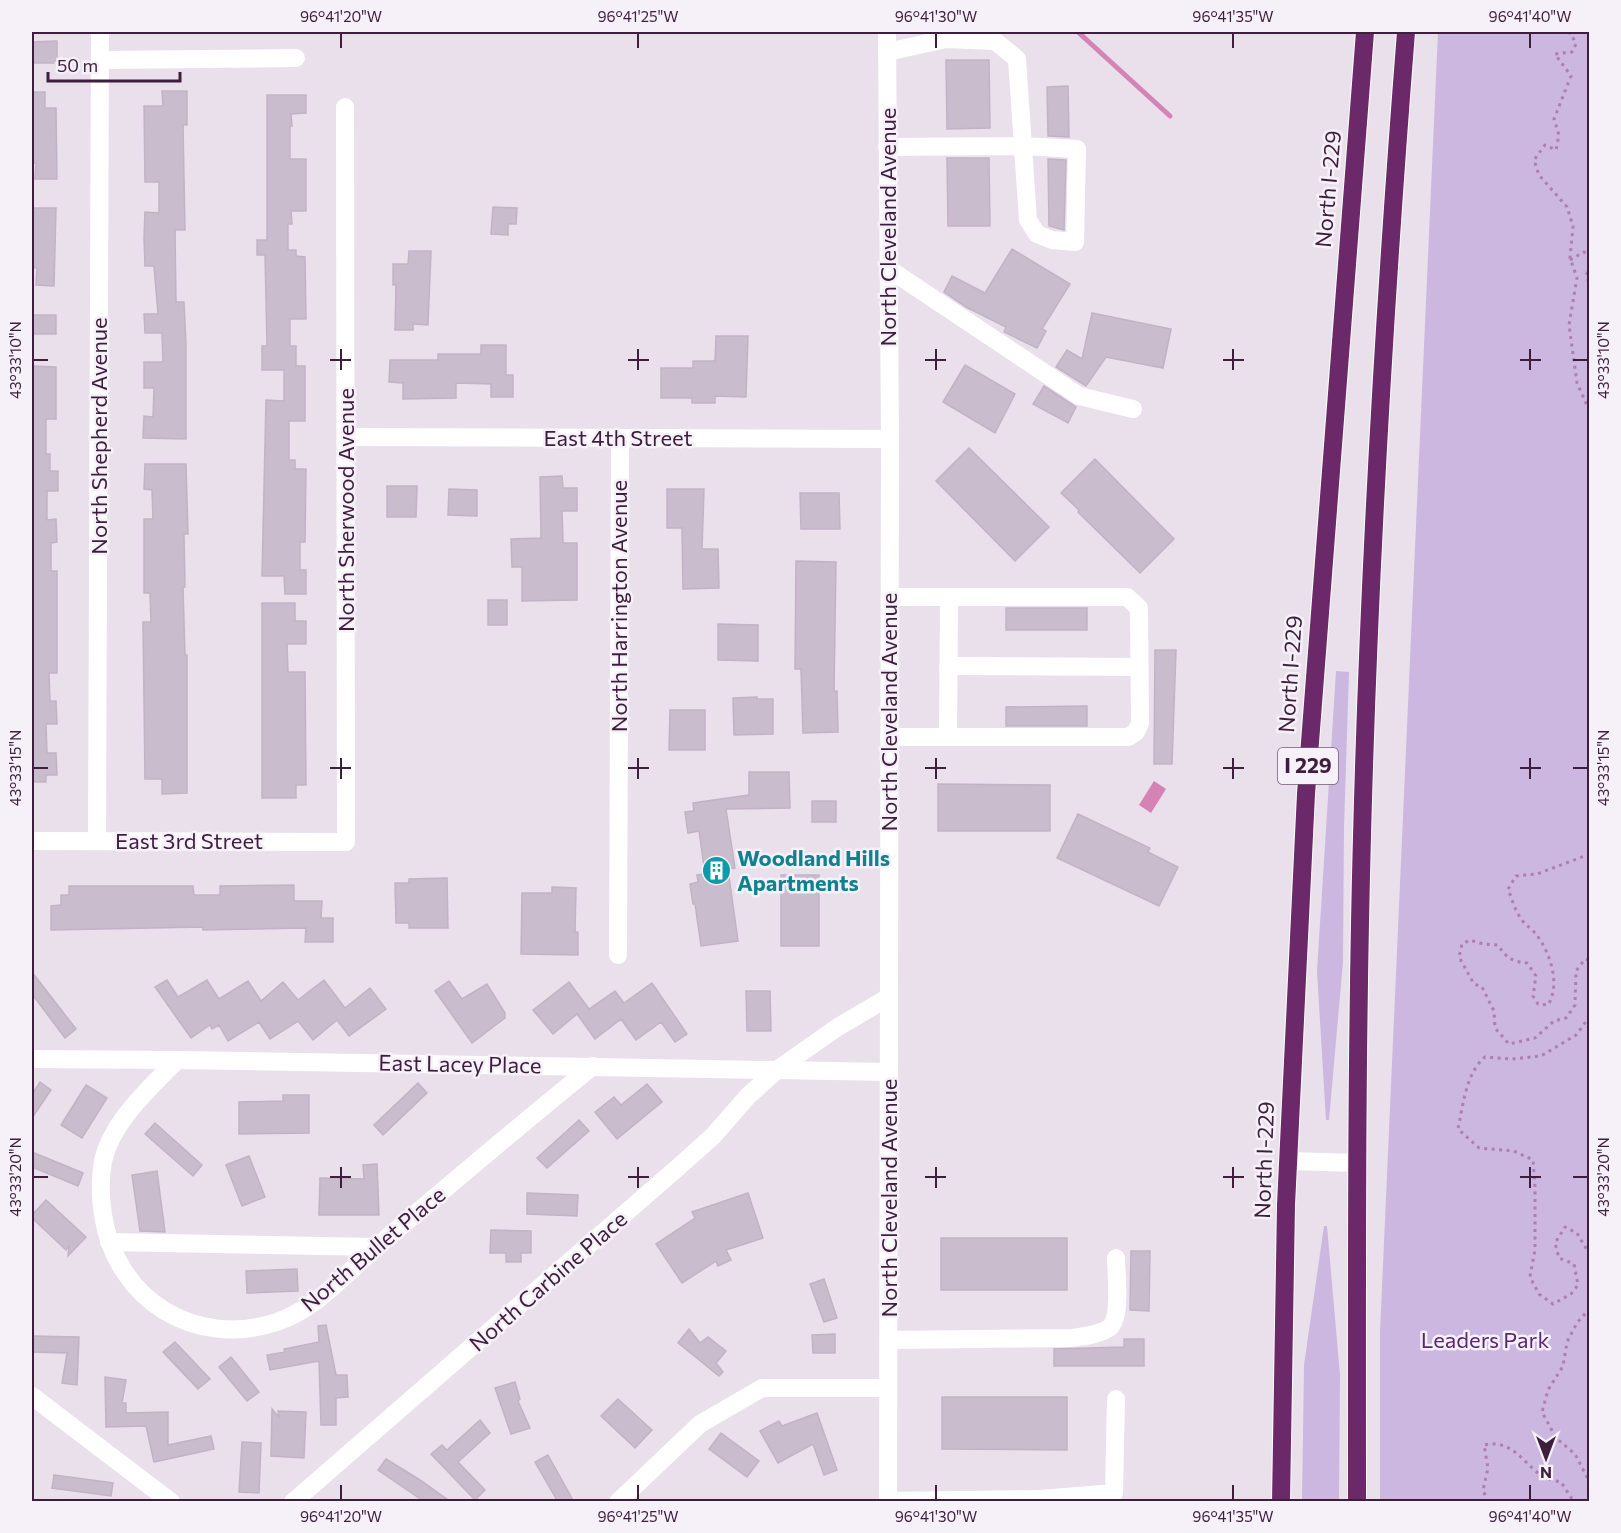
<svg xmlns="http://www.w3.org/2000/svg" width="1621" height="1533" viewBox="0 0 1621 1533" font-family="Commissioner,sans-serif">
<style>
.green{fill:#cbb7df}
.water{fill:#d583b5}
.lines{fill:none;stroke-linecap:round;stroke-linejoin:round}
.stream{stroke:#d583b5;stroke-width:5}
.building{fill:#c9bccd;stroke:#c3b2c6;stroke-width:1.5}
.highway-casing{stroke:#fff;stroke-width:20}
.path{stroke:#ae7eb2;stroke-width:3;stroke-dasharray:3 4.5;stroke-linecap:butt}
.minor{stroke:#fff;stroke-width:18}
.highway{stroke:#6c2969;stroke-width:18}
.ticks{fill:none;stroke:#3d1f3d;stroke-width:2}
.labels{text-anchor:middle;stroke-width:5;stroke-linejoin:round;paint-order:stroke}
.shield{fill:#f6f0f8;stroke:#745e75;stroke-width:1.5}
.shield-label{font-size:21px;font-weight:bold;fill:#3d1f3d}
.street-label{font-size:22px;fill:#3d1f3d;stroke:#f6f0f8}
.culture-label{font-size:22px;font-weight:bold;fill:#0d838f;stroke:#f6f0f8;text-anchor:start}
.park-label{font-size:22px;fill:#592777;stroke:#f6f0f8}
.neatline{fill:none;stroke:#3d1f3d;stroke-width:2}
.ticks-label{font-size:15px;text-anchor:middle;fill:#3d1f3d}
</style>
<rect width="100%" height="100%" fill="#e9e0ec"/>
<g class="green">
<path d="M1438,32H1589V1501H1380V1332Z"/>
<path d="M1336,671L1349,672L1344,827L1343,962L1329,1120H1326L1317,971Z"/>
<path d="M1324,1226H1327L1340,1375L1339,1501H1302L1304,1365Z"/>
</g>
<path class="water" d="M1154,781L1166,789L1151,813L1139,805Z"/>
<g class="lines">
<path class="stream" d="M1078,32L1170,116"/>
</g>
<g class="building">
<path d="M57,41V63H32V42Z"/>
<path d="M946,60H989L990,128L947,129Z"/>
<path d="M1068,86L1069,137L1048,136L1047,87Z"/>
<path d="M162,91H187V125H183L185,230H175L176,302H184L186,345V439L143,438L144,416L153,417L154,388H144V362H163L162,333H145L144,314H158L154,266H145L144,238L145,212L159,213V182H145L144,106H163Z"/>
<path d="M32,92H45V108H56L57,179H35L36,163H32Z"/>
<path d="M267,95H306V113L291,114L292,126H290V159H306V211H291L292,224H288V250H296V256L305,257L306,319H290V346H296V366H305V421H289V460H295V469H306L305,542H300V570H306V594H285L284,576H262L266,400L284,401V370H262V346H267L265,255H257V240H267Z"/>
<path d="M947,158H989L990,226H948Z"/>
<path d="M1048,159L1066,160L1064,230L1049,226Z"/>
<path d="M493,207L517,208L516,224H508V235L491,234Z"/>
<path d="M32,208H56L54,286L36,285L37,268H32Z"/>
<path d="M1012,249L1070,284L1042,329L1046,331L1037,348L1004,332L1006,327L966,307L944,292L952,276L985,293Z"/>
<path d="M409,251H431L428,325L413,324V330H395L396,285H393V264H408Z"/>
<path d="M1092,313L1171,329L1163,368L1106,357L1086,386L1056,367L1067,350L1082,359Z"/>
<rect x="32" y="315" width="24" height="19"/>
<path d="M716,336H748L746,397L715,396V403H692V398H661V368H693V361H715Z"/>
<path d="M481,345H506V375H513V397H491V384L456,383V398L403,399V383L389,382L390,360H438V354H481Z"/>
<path d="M965,365L1015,394L995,433L943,402Z"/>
<path d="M32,366L56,367V419H46V454H50V471H58V491H47V520L56,519L57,542L51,543V571H57V673H49L50,701H56L57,724H46L47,753H56L57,775H46V782H32Z"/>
<path d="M1044,386L1076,407L1068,423L1033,404Z"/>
<path d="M969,448L1049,527L1015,561L936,481Z"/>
<path d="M1095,459L1174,539L1140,573L1078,512L1079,510L1061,493Z"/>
<path d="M145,464H186L188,534H184L185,587H183L185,655H187V793L162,794V779H145L143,622H151L150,593H144V519H153L152,490L144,489Z"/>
<path d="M562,476L563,488H577V511H562L563,543H577V600L522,601V567H512L511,539L541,538L540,477Z"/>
<path d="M387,486H417L416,517H387Z"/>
<path d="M449,489L477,490V516L448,515Z"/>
<path d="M667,489H704L702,549H718L719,588L683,589L682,528H667Z"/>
<path d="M800,493H839L840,529H801Z"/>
<path d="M796,561L836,562L834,691H837L838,732L803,733L801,669H795Z"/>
<rect x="488" y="600" width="19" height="25"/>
<path d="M262,603H295V621H306V644H287L288,672H305L306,785H296V798H262Z"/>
<rect x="1006" y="608" width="81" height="22"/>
<path d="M718,624L758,625V661L718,660Z"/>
<path d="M1155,650H1176L1172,764H1154Z"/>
<path d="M757,697V699H773V734L734,735L733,698Z"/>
<path d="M1087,706V726H1006V707Z"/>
<path d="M670,710H705V750H669Z"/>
<path d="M749,772H789L790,808L726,809L735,868L728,869L738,941L701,946L695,904H693L690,884L698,882L697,875L705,874L699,831L688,833L685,812L694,811L693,803L749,795Z"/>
<path d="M938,784L1050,785V831H938Z"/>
<rect x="812" y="801" width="24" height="21"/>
<path d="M1078,814L1150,848L1148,852L1178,867L1159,906L1057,858Z"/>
<rect x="781" y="875" width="38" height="71"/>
<path d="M447,878L448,928H409V923H396L395,883H409V879Z"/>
<path d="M294,885V901H322L321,918H333V942H305L306,928L203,930V927L51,930V906L61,905V895H69V886H193L194,895H220V886Z"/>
<path d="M552,887L576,888L575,932H578V955L521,954L522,893H552Z"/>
<path d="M32,972L76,1029L65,1038L32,994Z"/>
<path d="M167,980L178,997L207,980L219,999L248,981L261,1001L283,982L298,1000L324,980L345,1008L370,988L386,1009L349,1036L337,1020L313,1040L298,1021L270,1039L259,1022L228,1041L219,1025L212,1029L210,1025L191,1038L155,987Z"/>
<path d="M449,981L462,999L487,984L505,1013V1018L472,1043L435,991Z"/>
<path d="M569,982L589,1009L615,991L624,1003L652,983L687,1034L675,1042L661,1022L636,1040L621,1019L595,1039L577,1014L553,1034L533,1010Z"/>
<path d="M746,991H770L771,1031H747Z"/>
<path d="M40,1082L51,1090L32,1118V1094Z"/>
<path d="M418,1083L427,1093L383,1135L374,1125Z"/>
<path d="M647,1084L662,1102L617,1139L595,1112L614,1097L621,1105Z"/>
<path d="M86,1085L107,1098L82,1138L61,1125Z"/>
<path d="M283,1095H309V1133L239,1134V1102L283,1101Z"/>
<path d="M579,1120L589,1131L547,1168L537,1158Z"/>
<path d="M155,1123L202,1165L193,1176L145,1134Z"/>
<path d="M32,1152L83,1173L78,1186L32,1167Z"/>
<path d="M249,1156L265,1197L242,1206L226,1165Z"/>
<path d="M377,1164L379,1215H319L320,1178L364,1179L363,1165Z"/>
<path d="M157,1171L165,1232L140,1231L132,1175Z"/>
<path d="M527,1193L578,1195L577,1216L527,1214Z"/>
<path d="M748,1193L763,1238L726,1250L731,1260L718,1266L716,1261L682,1283L656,1244L695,1218L692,1212Z"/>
<path d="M46,1200L86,1237L68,1256L69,1246L66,1250L32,1218V1215Z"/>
<path d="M491,1230L531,1231V1253H521V1262H506V1253H490Z"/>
<rect x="941" y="1238" width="126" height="52"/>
<path d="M1131,1251H1150L1149,1311L1130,1310Z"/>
<path d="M297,1269L298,1291L247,1293L246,1271Z"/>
<path d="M824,1279L837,1318L824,1322L810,1284Z"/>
<path d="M326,1325L336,1375H347L348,1397L336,1398V1425H321L319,1361L270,1370L267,1355L285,1352L284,1349L319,1342L318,1326Z"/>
<path d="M689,1329L700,1343L708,1337L726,1351L716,1363L723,1372L719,1376L678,1343Z"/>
<path d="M835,1334V1353H813L812,1335Z"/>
<path d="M32,1336L79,1337L77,1385L62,1383L67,1353L32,1352Z"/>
<path d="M1124,1339H1144V1366H1054V1349L1124,1347Z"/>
<path d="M175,1342L210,1379L198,1389L163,1352Z"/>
<path d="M231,1357L259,1392L247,1401L219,1367Z"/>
<path d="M105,1377L126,1380L122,1403H126V1413L168,1412V1445L211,1436L214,1449L154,1462L146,1426L106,1427Z"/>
<path d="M515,1382L520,1399L518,1401L530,1428L511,1434L495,1388Z"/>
<path d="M942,1397H1067V1450L942,1449Z"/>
<path d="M618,1399L652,1430L635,1448L601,1416Z"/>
<path d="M272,1409L279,1417L278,1411L306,1412L304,1458L271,1456Z"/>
<path d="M817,1413L837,1470L824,1475L813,1444L778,1463L760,1431L779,1421L782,1426Z"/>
<path d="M480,1420L490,1433L458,1462L485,1490L475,1500L431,1454L442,1445L447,1450Z"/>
<path d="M721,1433L759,1461L747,1477L709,1449Z"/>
<path d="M242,1442L261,1443L259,1493L239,1492Z"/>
<path d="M548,1455L574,1502H558L535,1462Z"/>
<path d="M386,1459L420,1480L451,1502H425L378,1470Z"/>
<path d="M54,1475L113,1483L111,1496L52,1488Z"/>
</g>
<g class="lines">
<defs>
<g id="highway">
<path d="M1281,1502L1286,1205L1306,794L1365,32"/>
<path d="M1357,1502C1357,1280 1356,1058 1362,836C1369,567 1385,299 1406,32"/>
</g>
</defs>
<use href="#highway" class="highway-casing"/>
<g class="path">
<path d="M1568,32L1571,34L1576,44L1572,52L1555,54L1571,76L1554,119L1559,135L1556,150L1545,145L1534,160L1539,175L1567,207L1573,226L1570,258L1577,278L1569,325L1577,383L1590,412"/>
<path d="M1570,260L1584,252L1590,258"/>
<path d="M1590,265L1586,276L1590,284"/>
<path d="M1590,854L1537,874L1516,876L1508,889C1512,899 1515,911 1522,920C1525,925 1531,928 1535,933C1550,951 1561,984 1548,1005L1538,1004L1533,996L1536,976L1527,963C1512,962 1506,957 1498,945L1483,944L1470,940L1462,944L1459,957L1474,984L1482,987L1494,1011L1495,1028L1509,1044L1535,1038L1554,1021L1566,1018L1575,1005L1576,971L1585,959L1590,960"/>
<path d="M1590,1016L1576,1035L1541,1056L1512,1059L1485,1057C1466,1073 1463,1105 1458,1129L1479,1148L1514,1151L1533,1160L1535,1187V1250L1530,1277L1539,1294L1553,1304L1571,1294L1578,1285L1574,1264L1559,1258L1555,1243L1565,1227L1577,1233L1590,1255"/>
<path d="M1590,1308L1577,1323L1567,1342L1563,1366L1548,1390L1542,1412L1556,1438L1575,1454L1588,1479L1590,1486"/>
<path d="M1488,1502L1483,1490L1488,1468L1484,1445C1515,1438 1526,1469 1546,1478C1550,1480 1556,1481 1561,1482L1574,1502"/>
</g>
<g class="minor">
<path d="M887,32L890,439L888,1502"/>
<path d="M887,52L946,39L995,41L1017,59L1028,220L1037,234L1052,240L1075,242L1077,149L1023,146L887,147"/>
<path d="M100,60L296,58"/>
<path d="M889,269L1079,396L1133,409"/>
<path d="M346,437L890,439"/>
<path d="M948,666L1139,667"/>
<path d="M889,737H1128L1136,732L1140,723L1139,608L1127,597H890"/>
<path d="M948,737L949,597"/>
<path d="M32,841L346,842L345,107"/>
<path d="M97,841L100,32"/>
<path d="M618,955L620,438"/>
<path d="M32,1059L177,1060L889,1072"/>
<path d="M177,1060C150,1088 112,1121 103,1161C100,1178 100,1197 103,1215C116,1300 195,1349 277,1322C318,1308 349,1270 381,1243C451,1184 521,1124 593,1066"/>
<path d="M1288,1161L1358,1163"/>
<path d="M109,1242L376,1247"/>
<path d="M889,1340L1072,1338C1083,1336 1099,1335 1109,1328C1122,1318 1116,1274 1116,1258"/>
<path d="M32,1396L171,1502"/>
<path d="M888,1501L1040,1499L1114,1493L1116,1399"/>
<path d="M293,1502L675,1170L713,1136L748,1096L778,1069L838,1027L889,997"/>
<path d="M618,1502L700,1424L762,1388H888"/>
</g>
<use href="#highway" class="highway"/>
</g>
<path class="ticks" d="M341,33V48M638,33V48M936,33V48M1233,33V48M1530,33V48M341,349V370M638,349V370M936,349V370M1233,349V370M1530,349V370M33,360H48M330,360H351M628,360H649M925,360H946M1223,360H1244M1520,360H1541M1573,360H1588M341,758V779M638,758V779M936,758V779M1233,758V779M1530,758V779M33,768H48M330,768H351M628,768H649M925,768H946M1223,768H1244M1520,768H1541M1573,768H1588M341,1167V1188M638,1167V1188M936,1167V1188M1233,1167V1188M1530,1167V1188M33,1177H48M330,1177H351M628,1177H649M925,1177H946M1223,1177H1244M1520,1177H1541M1573,1177H1588M341,1485V1500M638,1485V1500M936,1485V1500M1233,1485V1500M1530,1485V1500"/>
<defs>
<symbol id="building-disc" viewBox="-11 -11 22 22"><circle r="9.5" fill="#0f9aa8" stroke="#f6f0f8"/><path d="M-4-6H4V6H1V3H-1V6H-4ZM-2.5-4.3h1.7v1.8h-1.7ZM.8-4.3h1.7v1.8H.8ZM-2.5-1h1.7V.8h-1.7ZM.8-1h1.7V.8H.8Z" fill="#fff"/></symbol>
</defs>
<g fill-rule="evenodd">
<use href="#building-disc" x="700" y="854" width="33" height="33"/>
</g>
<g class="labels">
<rect class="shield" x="1278" y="748" width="60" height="36" rx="4.5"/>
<g class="shield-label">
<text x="1308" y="773">I 229</text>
</g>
<g class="street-label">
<text transform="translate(1328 189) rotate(-85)" y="8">North I-229</text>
<text transform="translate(888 227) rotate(-90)" y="8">North Cleveland Avenue</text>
<text transform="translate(99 436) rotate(-90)" y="8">North Shepherd Avenue</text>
<text x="618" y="446">East 4th Street</text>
<text transform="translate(346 510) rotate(-90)" y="8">North Sherwood Avenue</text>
<text transform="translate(619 606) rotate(-90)" y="8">North Harrington Avenue</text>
<text transform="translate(1290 674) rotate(-86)" y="8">North I-229</text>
<text transform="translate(889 712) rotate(-90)" y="8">North Cleveland Avenue</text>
<text x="189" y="849">East 3rd Street</text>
<text transform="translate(460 1064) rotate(1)" y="8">East Lacey Place</text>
<text transform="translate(1264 1160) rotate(-88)" y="8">North I-229</text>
<text transform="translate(889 1198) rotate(-90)" y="8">North Cleveland Avenue</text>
<text transform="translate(373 1249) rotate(-40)" y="8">North Bullet Place</text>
<text transform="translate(548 1281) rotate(-41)" y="8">North Carbine Place</text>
</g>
<g class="culture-label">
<text x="737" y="866">Woodland Hills<tspan x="737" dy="25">Apartments</tspan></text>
</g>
<g class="park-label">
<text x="1485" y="1348">Leaders Park</text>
</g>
</g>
<rect width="1621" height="1533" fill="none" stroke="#f6f0f8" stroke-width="66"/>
<g transform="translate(1546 1458) rotate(180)" stroke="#f6f0f8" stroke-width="4.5" paint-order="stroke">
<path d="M0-4.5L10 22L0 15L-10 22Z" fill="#3d1f3d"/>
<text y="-9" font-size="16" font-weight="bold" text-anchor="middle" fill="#3d1f3d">N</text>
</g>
<path d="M48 72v9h132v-9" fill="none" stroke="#3d1f3d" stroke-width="3"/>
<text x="57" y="72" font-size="18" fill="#3d1f3d" stroke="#f6f0f8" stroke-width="4.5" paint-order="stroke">50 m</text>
<rect x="33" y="33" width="1555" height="1467" class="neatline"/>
<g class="ticks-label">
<text x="341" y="22">96°41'20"W</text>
<text x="638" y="22">96°41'25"W</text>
<text x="936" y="22">96°41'30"W</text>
<text x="1233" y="22">96°41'35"W</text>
<text x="1530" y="22">96°41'40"W</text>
<text transform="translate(1604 360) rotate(-90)" y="5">43°33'10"N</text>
<text transform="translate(16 360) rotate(-90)" y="5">43°33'10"N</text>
<text transform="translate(1604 768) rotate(-90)" y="5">43°33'15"N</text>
<text transform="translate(16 768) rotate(-90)" y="5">43°33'15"N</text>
<text transform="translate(1604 1177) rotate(-90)" y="5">43°33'20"N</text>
<text transform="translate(16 1177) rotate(-90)" y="5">43°33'20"N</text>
<text x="341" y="1522">96°41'20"W</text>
<text x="638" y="1522">96°41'25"W</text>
<text x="936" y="1522">96°41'30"W</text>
<text x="1233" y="1522">96°41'35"W</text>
<text x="1530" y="1522">96°41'40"W</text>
</g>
</svg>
